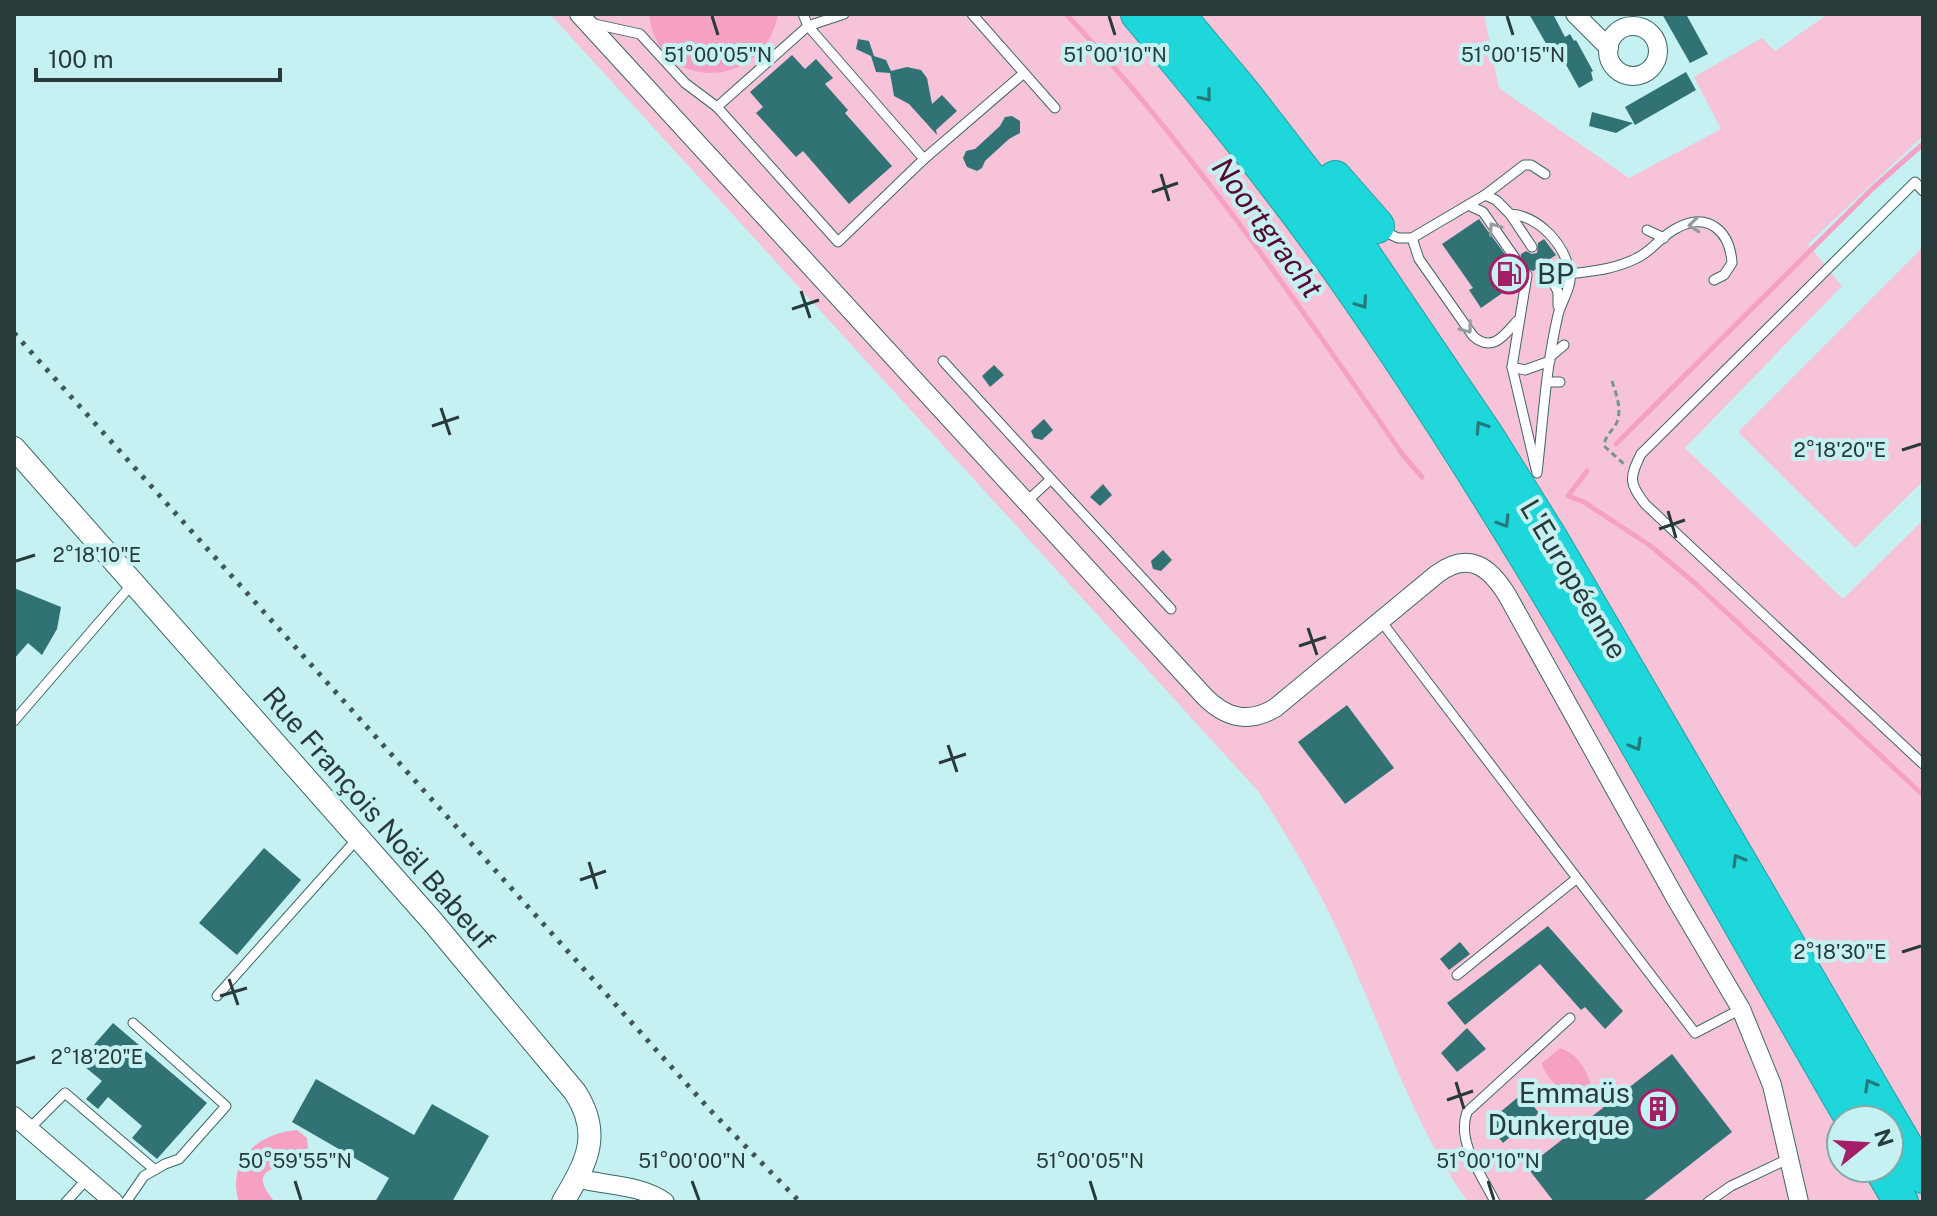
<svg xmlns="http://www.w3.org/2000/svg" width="1937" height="1216" viewBox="0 0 1937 1216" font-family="'Public Sans',sans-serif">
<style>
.green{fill:#f7c3d8;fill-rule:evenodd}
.water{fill:#f6a0c4}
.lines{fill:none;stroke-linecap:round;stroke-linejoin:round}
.stream{stroke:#f6a0c4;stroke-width:5}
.building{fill:#317375}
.service-casing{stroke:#3e6667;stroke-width:11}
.minor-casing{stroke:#3e6667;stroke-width:20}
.tertiary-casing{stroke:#3e6667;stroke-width:24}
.motorway-casing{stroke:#21a0a3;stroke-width:36}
.path{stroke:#779596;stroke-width:3;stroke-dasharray:6 4;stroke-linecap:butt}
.service{stroke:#fff;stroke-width:9}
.minor{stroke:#fff;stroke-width:18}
.tertiary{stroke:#fff;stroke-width:22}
.motorway{stroke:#1dd7db;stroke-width:34}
.rail{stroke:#415657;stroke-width:5;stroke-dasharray:4 8;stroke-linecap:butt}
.oneway{stroke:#24797b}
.oneway2{stroke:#949c9d}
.ticks{fill:none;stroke:#293a3b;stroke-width:3}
.labels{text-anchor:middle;stroke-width:8;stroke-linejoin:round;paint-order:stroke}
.poi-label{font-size:28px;fill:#293a3b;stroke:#c5f1f2;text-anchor:start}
.street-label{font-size:28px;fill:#293a3b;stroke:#c5f1f2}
.water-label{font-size:30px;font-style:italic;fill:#550933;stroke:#c5f1f2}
.ticks-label{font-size:20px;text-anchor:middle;fill:#293a3b;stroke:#c5f1f2;stroke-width:8;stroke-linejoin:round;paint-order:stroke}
</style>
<rect width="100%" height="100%" fill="#c5f1f2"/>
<g class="green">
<path d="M550,14H1484L1499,88L1629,178L1721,129L1694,77L1762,38L1775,51L1828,14H1923V136L1808,244L1842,286L1685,448L1843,599L1923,520V1202H1468C1417,1130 1389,1048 1354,967C1328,905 1295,847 1258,791ZM1841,1120H1889V1168H1841Z"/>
<path d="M1921,249L1923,481L1855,548L1738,432Z"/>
</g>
<g class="water">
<path d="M649,14H778C763,92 657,93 649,14Z"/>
<path d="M1560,1048C1578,1054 1587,1070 1592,1089L1585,1098C1569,1100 1544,1078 1542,1063Z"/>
<path d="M297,1130L307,1138L308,1148C306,1151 302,1157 299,1159C280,1170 244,1166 275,1202H239C226,1161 258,1133 297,1130Z"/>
</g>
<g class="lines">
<g class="stream">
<path d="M1066,14C1193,149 1297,303 1403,455L1422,477"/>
<path d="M1616,444L1873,188L1923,144"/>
<path d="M1587,471L1568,496L1584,502L1652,547L1697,585L1923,795"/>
</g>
</g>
<g class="building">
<path d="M1529,14H1553L1565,37L1570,34L1574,41L1576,40L1593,71L1591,72L1593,80L1579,88L1554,43L1548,47Z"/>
<path d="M1662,14H1686L1708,54L1690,63Z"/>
<path d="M858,39L869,41L874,56L886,60L891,71L907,67L921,70L927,78L932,104L942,95L957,111L936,130L937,135L909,104L894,96L890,73L876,72L871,56L856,49Z"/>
<path d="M792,55L805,69L816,59L833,78L825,84L848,110L845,113L892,166L849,204L803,151L796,157L756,113L763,107L750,92Z"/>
<path d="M1686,72L1696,90L1635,125L1625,107Z"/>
<path d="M1592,112L1633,123L1616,133L1589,126Z"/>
<path d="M1012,116L1020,121V133L1009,139L985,161L982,168L977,171L967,167L963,158L966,151L975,149L1000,126L1005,117Z"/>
<path d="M1479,219L1513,265L1520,264L1521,254L1526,251L1532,254L1537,253L1538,243L1544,239L1556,255L1550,259L1540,258L1537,263L1538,268L1533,271L1524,268L1518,282L1481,308L1469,290L1473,288L1442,244Z"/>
<path d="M994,365L1004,375L990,387L982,376Z"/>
<path d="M1044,419L1053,430L1042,440L1034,438L1031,431Z"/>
<path d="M1103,484L1112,495L1100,506L1090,497Z"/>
<path d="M1163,550L1172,560L1161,571L1153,569L1151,561Z"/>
<path d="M14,588L61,607L57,629L42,655L28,643L14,659Z"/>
<path d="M1347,705L1394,768L1345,804L1298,742Z"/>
<path d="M264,848L301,880L237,955L199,923Z"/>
<path d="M1548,926L1623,1011L1605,1029L1585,1007L1581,1010L1540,964L1465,1025L1447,1003Z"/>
<path d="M1460,942L1470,954L1449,970L1440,959Z"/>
<path d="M113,1023L207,1103L157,1159L132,1138L142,1126L108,1097L98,1109L86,1099L102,1081L79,1062Z"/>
<path d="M1467,1028L1486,1049L1457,1072L1441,1053Z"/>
<path d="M1672,1054L1732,1132L1642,1202H1554L1527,1167Z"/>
<path d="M316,1079L414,1135L432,1104L489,1136L452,1202H375L389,1178L292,1122Z"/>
<path d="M1523,1093L1539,1113L1503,1143L1487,1123Z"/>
</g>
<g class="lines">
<defs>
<g id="service">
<path d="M803,14L808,26L924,159L1024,73"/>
<path d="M972,14L1055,108"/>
<path d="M590,23L640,34L685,83L717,107L838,242L924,159"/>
<path d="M717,107L808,26L844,14"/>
<path d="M1923,191L1915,182L1641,454C1629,478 1629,483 1645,504L1923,764"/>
<path d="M1485,195L1524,165H1531L1545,174"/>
<path d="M1468,205L1483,212L1515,258"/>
<path d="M1510,214L1532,247"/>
<path d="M1647,230L1664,238"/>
<path d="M1383,231L1398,238H1412L1485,195L1496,200L1510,214C1539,216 1565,244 1570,274C1572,287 1561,302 1558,315C1546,366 1543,420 1537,473"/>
<path d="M1412,238L1419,259L1473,336C1492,353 1504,336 1517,321"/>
<path d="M1544,264L1558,292V306"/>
<path d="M1570,274C1593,271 1616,269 1637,258C1652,251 1662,235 1677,228C1709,211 1730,232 1732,263L1724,275L1714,280"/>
<path d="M1527,275L1512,367L1536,469"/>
<path d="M1551,356L1564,345"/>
<path d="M943,361L1051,479"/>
<path d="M1512,367L1525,370L1550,361"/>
<path d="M1547,382H1560"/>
<path d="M1026,502L1051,479L1171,609"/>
<path d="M1381,621L1695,1033L1741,1009"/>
<path d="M14,721L133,583"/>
<path d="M1457,975L1576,879"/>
<path d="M217,996L358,838"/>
<path d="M29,1129L65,1093L155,1170"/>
<path d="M66,1202L87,1179"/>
<path d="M126,1202L144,1176L165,1164L179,1159L226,1106L133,1023"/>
<path d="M1495,1202C1482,1175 1456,1142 1467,1112L1570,1018"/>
<path d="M1708,1202L1731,1186L1790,1158"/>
</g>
<g id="minor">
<path d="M579,14L1205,697C1226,718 1248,724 1275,708L1437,574C1469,551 1489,566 1507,595L1676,899L1741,1009L1772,1085L1799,1202"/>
<path d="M1575,14L1609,48"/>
<circle cx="1633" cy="51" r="25"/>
<path d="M14,1116L114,1202"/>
<path d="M577,1178C606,1186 640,1184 665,1202"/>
</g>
<path id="tertiary" d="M14,448L432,921L575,1092C603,1135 586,1163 563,1202"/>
<g id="motorway">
<path d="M1138,14C1209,99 1279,184 1343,275C1532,544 1688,836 1853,1120"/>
<path d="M1177,14L1243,93L1332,208L1486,435L1552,541L1923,1176"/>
<path d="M1335,178L1377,226"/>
<path d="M1881,1168L1901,1202"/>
</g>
</defs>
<use href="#service" class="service-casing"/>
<use href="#minor" class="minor-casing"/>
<use href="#tertiary" class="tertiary-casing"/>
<use href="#motorway" class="motorway-casing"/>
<path class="path" d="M1612,381C1616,394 1622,408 1617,422C1613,431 1605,435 1604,446L1624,464"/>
<use href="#service" class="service"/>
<use href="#minor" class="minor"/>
<use href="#tertiary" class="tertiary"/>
<use href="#motorway" class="motorway"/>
<path class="rail" d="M14,333L710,1110L800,1202"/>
</g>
<defs><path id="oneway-chevron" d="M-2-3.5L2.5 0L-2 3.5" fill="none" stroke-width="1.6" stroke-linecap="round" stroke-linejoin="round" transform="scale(2)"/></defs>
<g class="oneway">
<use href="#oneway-chevron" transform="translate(1206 96) rotate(51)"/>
<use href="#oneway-chevron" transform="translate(1362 303) rotate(55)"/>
<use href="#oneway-chevron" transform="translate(1481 427) rotate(-123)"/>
<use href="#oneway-chevron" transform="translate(1504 522) rotate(58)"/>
<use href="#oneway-chevron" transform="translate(1636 745) rotate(60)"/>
<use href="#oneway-chevron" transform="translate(1738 860) rotate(-120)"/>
<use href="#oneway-chevron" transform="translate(1870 1085) rotate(-120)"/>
</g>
<g class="oneway2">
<use href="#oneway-chevron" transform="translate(1694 225) rotate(174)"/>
<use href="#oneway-chevron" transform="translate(1494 228) rotate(-125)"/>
<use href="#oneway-chevron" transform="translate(1467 328) rotate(53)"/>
</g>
<path class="ticks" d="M712,16L718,35M1109,16L1115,35M1507,16L1513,35M1161,174L1169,201M1152,192L1178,183M801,291L810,318M792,309L819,300M441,408L450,435M432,426L459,417M1902,450L1921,444M1668,511L1676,538M1659,529L1685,520M16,561L35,555M1308,628L1317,655M1299,646L1326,637M948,745L957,772M939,763L966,754M589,862L597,889M580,880L606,871M1902,952L1921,946M229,979L238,1005M220,996L247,988M16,1063L35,1057M1456,1082L1464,1109M1447,1100L1473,1091M295,1181L301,1200M692,1181L699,1200M1090,1181L1096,1200M1488,1181L1494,1200"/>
<defs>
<symbol id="fuel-ring" viewBox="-11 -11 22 22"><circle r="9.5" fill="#c5f1f2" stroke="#a51e68" stroke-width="1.5"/><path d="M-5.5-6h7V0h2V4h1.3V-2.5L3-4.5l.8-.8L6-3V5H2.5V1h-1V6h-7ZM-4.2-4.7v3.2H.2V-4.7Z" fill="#a51e68"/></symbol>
<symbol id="building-ring" viewBox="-11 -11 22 22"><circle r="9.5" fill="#c5f1f2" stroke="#a51e68" stroke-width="1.5"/><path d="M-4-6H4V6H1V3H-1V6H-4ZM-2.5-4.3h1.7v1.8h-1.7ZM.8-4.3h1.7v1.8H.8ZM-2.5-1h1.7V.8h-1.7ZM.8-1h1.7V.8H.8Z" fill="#a51e68"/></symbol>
</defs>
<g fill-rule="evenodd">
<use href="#fuel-ring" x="1487" y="252" width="44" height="44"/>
<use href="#building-ring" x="1636" y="1087" width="44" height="44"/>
</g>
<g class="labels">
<g class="poi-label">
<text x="1537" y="284">BP</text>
<text x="1630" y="1103" text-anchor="end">Emmaüs<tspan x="1630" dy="32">Dunkerque</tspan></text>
</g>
<g class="street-label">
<text transform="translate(1574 579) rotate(59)" y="10">L'Européenne</text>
<text transform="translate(379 818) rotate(49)" y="10">Rue François Noël Babeuf</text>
</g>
<g class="water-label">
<text transform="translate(1267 228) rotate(54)" y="10">Noortgracht</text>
</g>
</g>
<g class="ticks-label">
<text x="718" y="62">51°00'05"N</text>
<text x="1115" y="62">51°00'10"N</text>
<text x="1513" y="62">51°00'15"N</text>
<text x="1840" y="457">2°18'20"E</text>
<text x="97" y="562">2°18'10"E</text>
<text x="1840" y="959">2°18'30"E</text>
<text x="97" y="1064">2°18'20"E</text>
<text x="295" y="1168">50°59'55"N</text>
<text x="692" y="1168">51°00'00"N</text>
<text x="1090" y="1168">51°00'05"N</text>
<text x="1488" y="1168">51°00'10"N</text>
</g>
<rect width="1937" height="1216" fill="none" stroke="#293a3b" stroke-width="32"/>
<g transform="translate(1865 1144) rotate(72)"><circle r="38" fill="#c5f1f2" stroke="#87a8a9" stroke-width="2"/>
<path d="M0-6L14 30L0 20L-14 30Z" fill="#a51e68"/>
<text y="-12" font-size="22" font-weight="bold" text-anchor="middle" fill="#293a3b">N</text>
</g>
<path d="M36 68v12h244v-12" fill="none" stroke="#293a3b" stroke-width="4"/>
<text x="48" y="68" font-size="24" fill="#293a3b" stroke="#c5f1f2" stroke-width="6" paint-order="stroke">100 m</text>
</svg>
